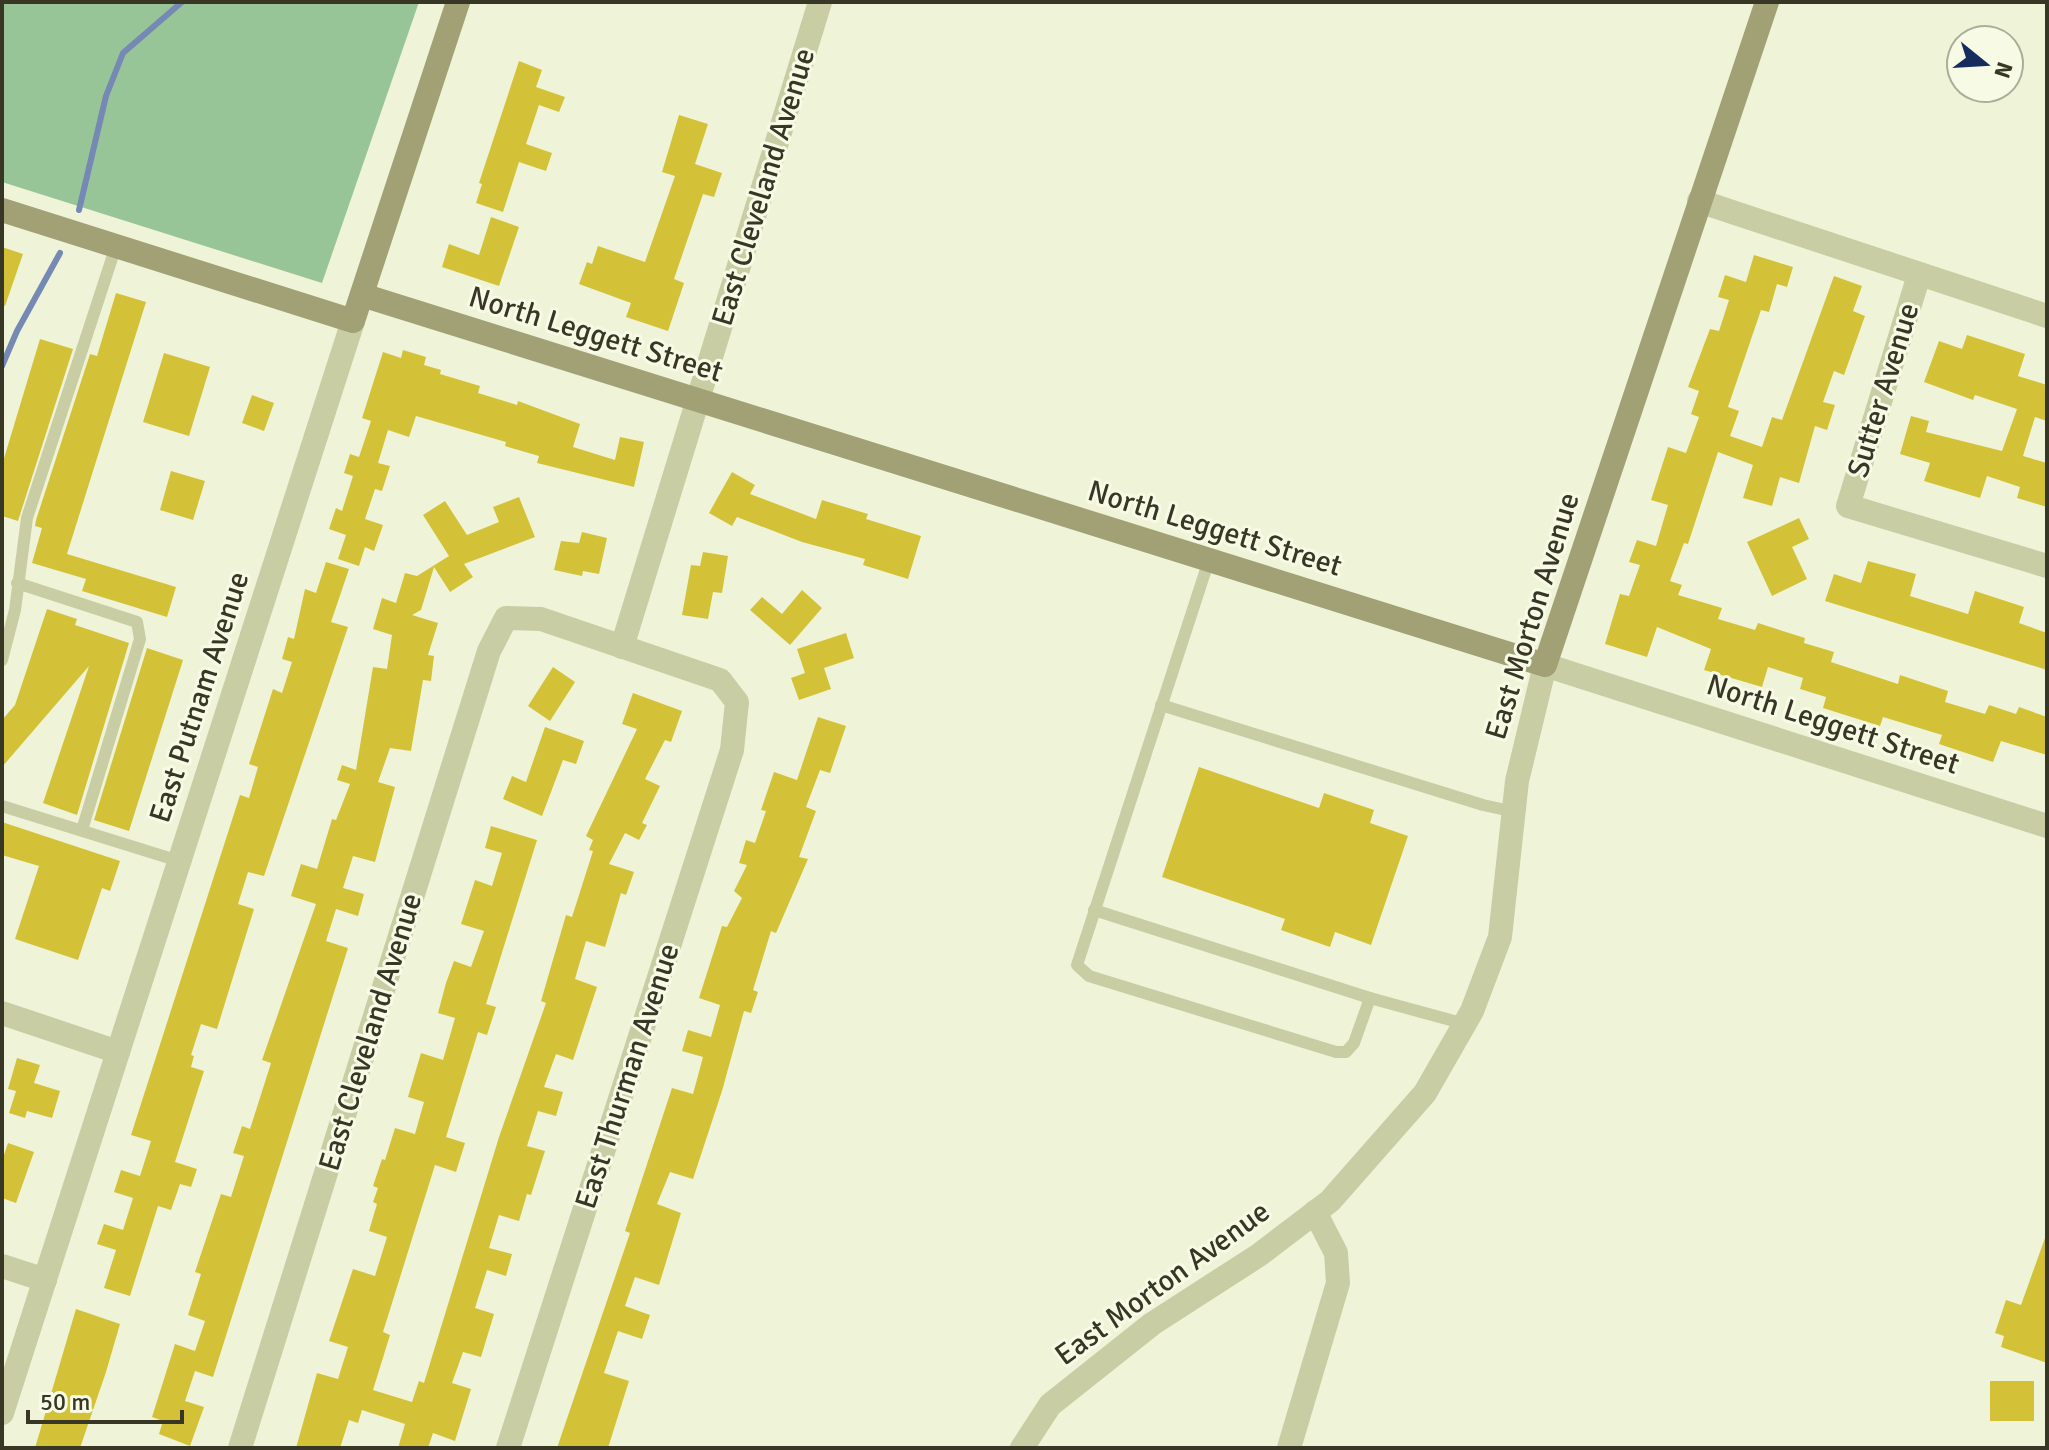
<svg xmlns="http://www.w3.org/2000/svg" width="2049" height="1450" viewBox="0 0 2049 1450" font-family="Signika,sans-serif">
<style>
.green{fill:#98c597}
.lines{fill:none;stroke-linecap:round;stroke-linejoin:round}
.stream{stroke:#7589b4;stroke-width:6}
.building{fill:#d3c238}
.lane{stroke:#c9cda4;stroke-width:12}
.street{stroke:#c9cda4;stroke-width:24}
.secondary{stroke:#a1a175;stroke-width:24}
.labels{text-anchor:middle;stroke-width:6;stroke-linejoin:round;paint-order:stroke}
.street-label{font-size:30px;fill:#383726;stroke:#f7fbe6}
</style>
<rect width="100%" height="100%" fill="#eff4d9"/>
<path class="green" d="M2,2H419L322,283L2,182Z"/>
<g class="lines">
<g class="stream">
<path d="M79,210L106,96L123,53L182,2"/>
<path d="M2,366L17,331L60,253"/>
</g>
</g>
<g class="building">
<path d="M519,61L542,70L536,87L565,97L559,112L539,105L526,144L552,153L546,171L519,162L503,212L476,203L482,184L479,183Z"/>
<path d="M679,115L708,124L695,164L722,173L714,197L703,194L674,279L684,283L668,331L626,317L631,303L579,284L587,262L592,264L598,246L645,262L675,176L662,172Z"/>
<path d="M491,217L519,227L499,286L442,267L449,244L479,255Z"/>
<path d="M2,247L23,254L5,306L2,305Z"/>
<path d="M1754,255L1793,267L1787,287L1777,284L1769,312L1761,310L1728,407L1739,411L1730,436L1762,447L1772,417L1782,420L1834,276L1862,286L1853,311L1865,316L1844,375L1834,371L1823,402L1835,405L1827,430L1815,426L1799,483L1780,477L1772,506L1743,498L1753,465L1718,452L1688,544L1684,543L1670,581L1682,585L1678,595L1722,608L1718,619L1755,630L1758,623L1805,638L1804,643L1834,652L1831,662L1898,684L1900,675L1948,691L1945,702L1985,714L1989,705L2016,714L2019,707L2047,717V755L2001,741L1993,762L1939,744L1942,735L1883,717L1880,726L1823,708L1826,697L1800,689L1803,678L1768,667L1762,687L1704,670L1711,649L1657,627L1647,657L1605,644L1620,594L1629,596L1640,565L1629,562L1637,540L1656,546L1668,505L1651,500L1668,447L1686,453L1699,417L1691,414L1699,391L1688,387L1710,329L1719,331L1729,300L1718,297L1725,275L1746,282Z"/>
<path d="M116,293L146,302L67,554L176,587L167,617L82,591L86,579L32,563L42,528L35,526L36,520L90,354L97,356Z"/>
<path d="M1967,335L2025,354L2018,376L2047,385V421L2035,417L2023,456L2047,463V507L2017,498L2020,487L1987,476L1980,498L1924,481L1930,463L1900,454L1911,416L1929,421L1926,432L2002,451L2017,409L1975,395L1973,400L1924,382L1939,341L1962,349Z"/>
<path d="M40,339L73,349L18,521L2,516V465Z"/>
<path d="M403,350L426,357L424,365L441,370L440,374L480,386L478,393L517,405L518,401L580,424L573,447L615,460L620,437L644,442L634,487L537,463L539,456L505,446L506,442L416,416L409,437L388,430L378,463L390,466L382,491L375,489L365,519L383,525L374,551L365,547L359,566L338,559L346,535L329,529L336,508L342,511L353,476L344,473L350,454L359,457L371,421L362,418L383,352L401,358Z"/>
<path d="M164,353L210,367L189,436L143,422Z"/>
<path d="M252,395L274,403L264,431L242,423Z"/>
<path d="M171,471L205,481L193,520L160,510Z"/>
<path d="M732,472L755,485L750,494L816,519L822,500L868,514L866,519L921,536L908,579L863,565L865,559L802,542L737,517L732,526L709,513Z"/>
<path d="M519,497L535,537L464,564L473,577L450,592L434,567L421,610L412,615L438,623L428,655L434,656L431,681L423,680L411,751L390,748L378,782L395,787L375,862L353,856L343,888L364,894L358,916L336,909L326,941L348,948L213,1377L195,1371L185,1401L204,1407L190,1446L159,1434L163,1421L152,1417L175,1344L195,1351L205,1321L188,1315L201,1274L195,1272L221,1194L231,1197L244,1156L233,1153L242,1126L250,1129L271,1063L262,1060L316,904L291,896L301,864L317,869L332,819L336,820L350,784L337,780L342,765L356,770L373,667L387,669L392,635L373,629L382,598L396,603L405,573L417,576L449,556L423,515L445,501L467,535L499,522L493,507Z"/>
<path d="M1799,518L1809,539L1792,547L1807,579L1772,596L1747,542Z"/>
<path d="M582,532L607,538L599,574L583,571L582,576L554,570L561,541L579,543Z"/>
<path d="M703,552L728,556L722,593L713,592L708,619L682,615L691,565L700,566Z"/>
<path d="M1868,561L1916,574L1910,596L1968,614L1975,591L2024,607L2019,623L2047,633V670L1825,601L1834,574L1861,583Z"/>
<path d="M326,562L349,569L331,622L348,627L264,876L248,872L238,904L254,909L217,1029L201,1024L191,1055L194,1056L191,1067L204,1071L175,1162L197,1169L191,1187L180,1184L171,1210L158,1206L130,1296L104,1288L116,1250L97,1244L104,1224L123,1230L133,1198L114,1192L121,1170L140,1176L151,1141L131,1135L240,795L249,798L258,767L249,764L273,689L282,693L292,662L282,659L288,637L294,639L305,589L316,593Z"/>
<path d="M802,590L822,608L790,645L750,610L762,597L782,614Z"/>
<path d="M47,609L77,619L75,625L129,643L77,815L43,803L89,666L2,767V720L15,705Z"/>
<path d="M846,633L854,658L824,668L831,689L799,700L791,678L805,673L797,649Z"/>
<path d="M147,648L183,660L129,831L94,820Z"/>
<path d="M553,667L575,682L550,721L528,706Z"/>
<path d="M633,693L682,711L671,742L665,740L645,779L660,786L642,823L647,825L639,840L625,833L609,864L634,872L626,895L621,893L605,947L586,941L575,979L597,987L573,1060L556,1054L544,1087L563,1092L556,1116L538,1111L527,1146L545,1151L531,1195L527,1194L519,1221L499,1215L489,1248L512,1254L506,1276L487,1270L475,1308L494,1314L481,1357L463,1352L452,1383L471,1389L455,1441L433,1433L428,1448H398L405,1424L362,1410L358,1423L349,1420L340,1448H296L317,1373L338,1379L348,1347L329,1341L353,1269L375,1276L387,1237L369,1231L377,1204L373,1202L378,1188L373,1186L382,1159L385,1160L395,1128L415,1134L424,1102L408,1097L421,1053L443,1060L455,1018L438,1013L446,983L454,961L471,967L484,931L461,924L475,880L492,886L502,853L485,848L491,826L537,840L486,1004L496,1007L487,1035L478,1032L446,1137L465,1143L456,1172L435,1165L383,1332L390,1335L373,1390L412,1402L419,1381L424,1383L499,1137L546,1003L541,1001L566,915L572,917L593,851L589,850L593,840L586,836L637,729L622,724Z"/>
<path d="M818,717L846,726L830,773L820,770L806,807L816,811L799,857L808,859L776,933L771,931L753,990L758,992L751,1013L744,1011L722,1091L693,1179L670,1172L657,1204L681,1213L659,1285L635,1277L625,1306L650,1315L642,1339L618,1331L604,1373L629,1381L608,1448H557L630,1233L625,1231L672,1088L693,1094L703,1057L682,1051L688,1030L711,1037L720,1005L699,998L722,926L727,927L742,898L734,891L747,865L739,863L746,840L755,843L766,811L761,810L774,772L797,780Z"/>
<path d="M545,727L584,741L576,764L563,760L542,816L503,799L512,776L526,782Z"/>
<path d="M1199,767L1319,808L1324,793L1374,810L1370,823L1408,836L1371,945L1335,932L1330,947L1281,930L1285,919L1162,877Z"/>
<path d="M2,822L120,861L110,891L102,888L78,960L15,939L39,866L2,855Z"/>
<path d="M17,1058L40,1065L34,1083L60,1091L52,1118L27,1111L25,1118L9,1113L16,1091L8,1089Z"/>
<path d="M8,1143L34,1152L16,1203L2,1198V1161Z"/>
<path d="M2045,1238L2047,1239V1363L2001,1347L2004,1336L1995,1333L2006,1300L2021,1305Z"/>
<path d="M76,1309L120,1324L106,1372L80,1448H35Z"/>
<rect x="1990" y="1381" width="44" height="40"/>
</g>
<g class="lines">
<g class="lane">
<path d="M1209,560L1077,965L1089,976L1336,1052H1346L1354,1043L1370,998L1465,1024"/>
<path d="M17,583L137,622L140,639L82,830"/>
<path d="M2,660L15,610L27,518L116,246"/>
<path d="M1161,705L1483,805L1515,812"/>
<path d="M2,806L179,861"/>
<path d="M1094,910L1370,998"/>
</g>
<g class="street">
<path d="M1699,201L2047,316"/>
<path d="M1919,275L1848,506L2047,566"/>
<path d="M622,647L820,2"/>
<path d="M2,1013L118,1052"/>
<path d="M2,1266L45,1280"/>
<path d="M2,1413L353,321"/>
<path d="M240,1448L489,651L506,618L541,619L720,680L737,702L732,750L508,1448"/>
<path d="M1022,1448L1050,1405L1152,1324L1259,1255L1330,1201L1425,1093L1472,1011L1500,937L1517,781L1545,665L2047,826"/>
<path d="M1289,1448L1338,1283L1336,1253L1315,1212"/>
</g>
<g class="secondary">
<path d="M2,210L353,321L458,2"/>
<path d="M362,295L1545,665L1767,2"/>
</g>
</g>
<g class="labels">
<g class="street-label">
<text transform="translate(763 187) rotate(-73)" y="10">East Cleveland Avenue</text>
<text transform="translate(596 334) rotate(17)" y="10">North Leggett Street</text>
<text transform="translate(1883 390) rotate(-73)" y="10">Sutter Avenue</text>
<text transform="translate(1215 528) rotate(17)" y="10">North Leggett Street</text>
<text transform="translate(1532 616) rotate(-73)" y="10">East Morton Avenue</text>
<text transform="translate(199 697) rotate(-72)" y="10">East Putnam Avenue</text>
<text transform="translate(1833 724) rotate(18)" y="10">North Leggett Street</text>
<text transform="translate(370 1032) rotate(-73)" y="10">East Cleveland Avenue</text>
<text transform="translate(627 1076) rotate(-72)" y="10">East Thurman Avenue</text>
<text transform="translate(1162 1283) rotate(-36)" y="10">East Morton Avenue</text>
</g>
</g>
<rect width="2049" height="1450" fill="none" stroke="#383726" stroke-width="8"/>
<g transform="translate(1985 64) rotate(108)"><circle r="38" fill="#f7fbe6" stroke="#abad99" stroke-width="2"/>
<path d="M0-6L14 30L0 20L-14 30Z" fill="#172c5e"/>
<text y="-12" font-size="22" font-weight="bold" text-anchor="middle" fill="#383726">N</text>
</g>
<path d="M28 1410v12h154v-12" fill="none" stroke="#383726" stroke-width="4"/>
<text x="40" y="1410" font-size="24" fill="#383726" stroke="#f7fbe6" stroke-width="6" paint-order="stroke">50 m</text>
</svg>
